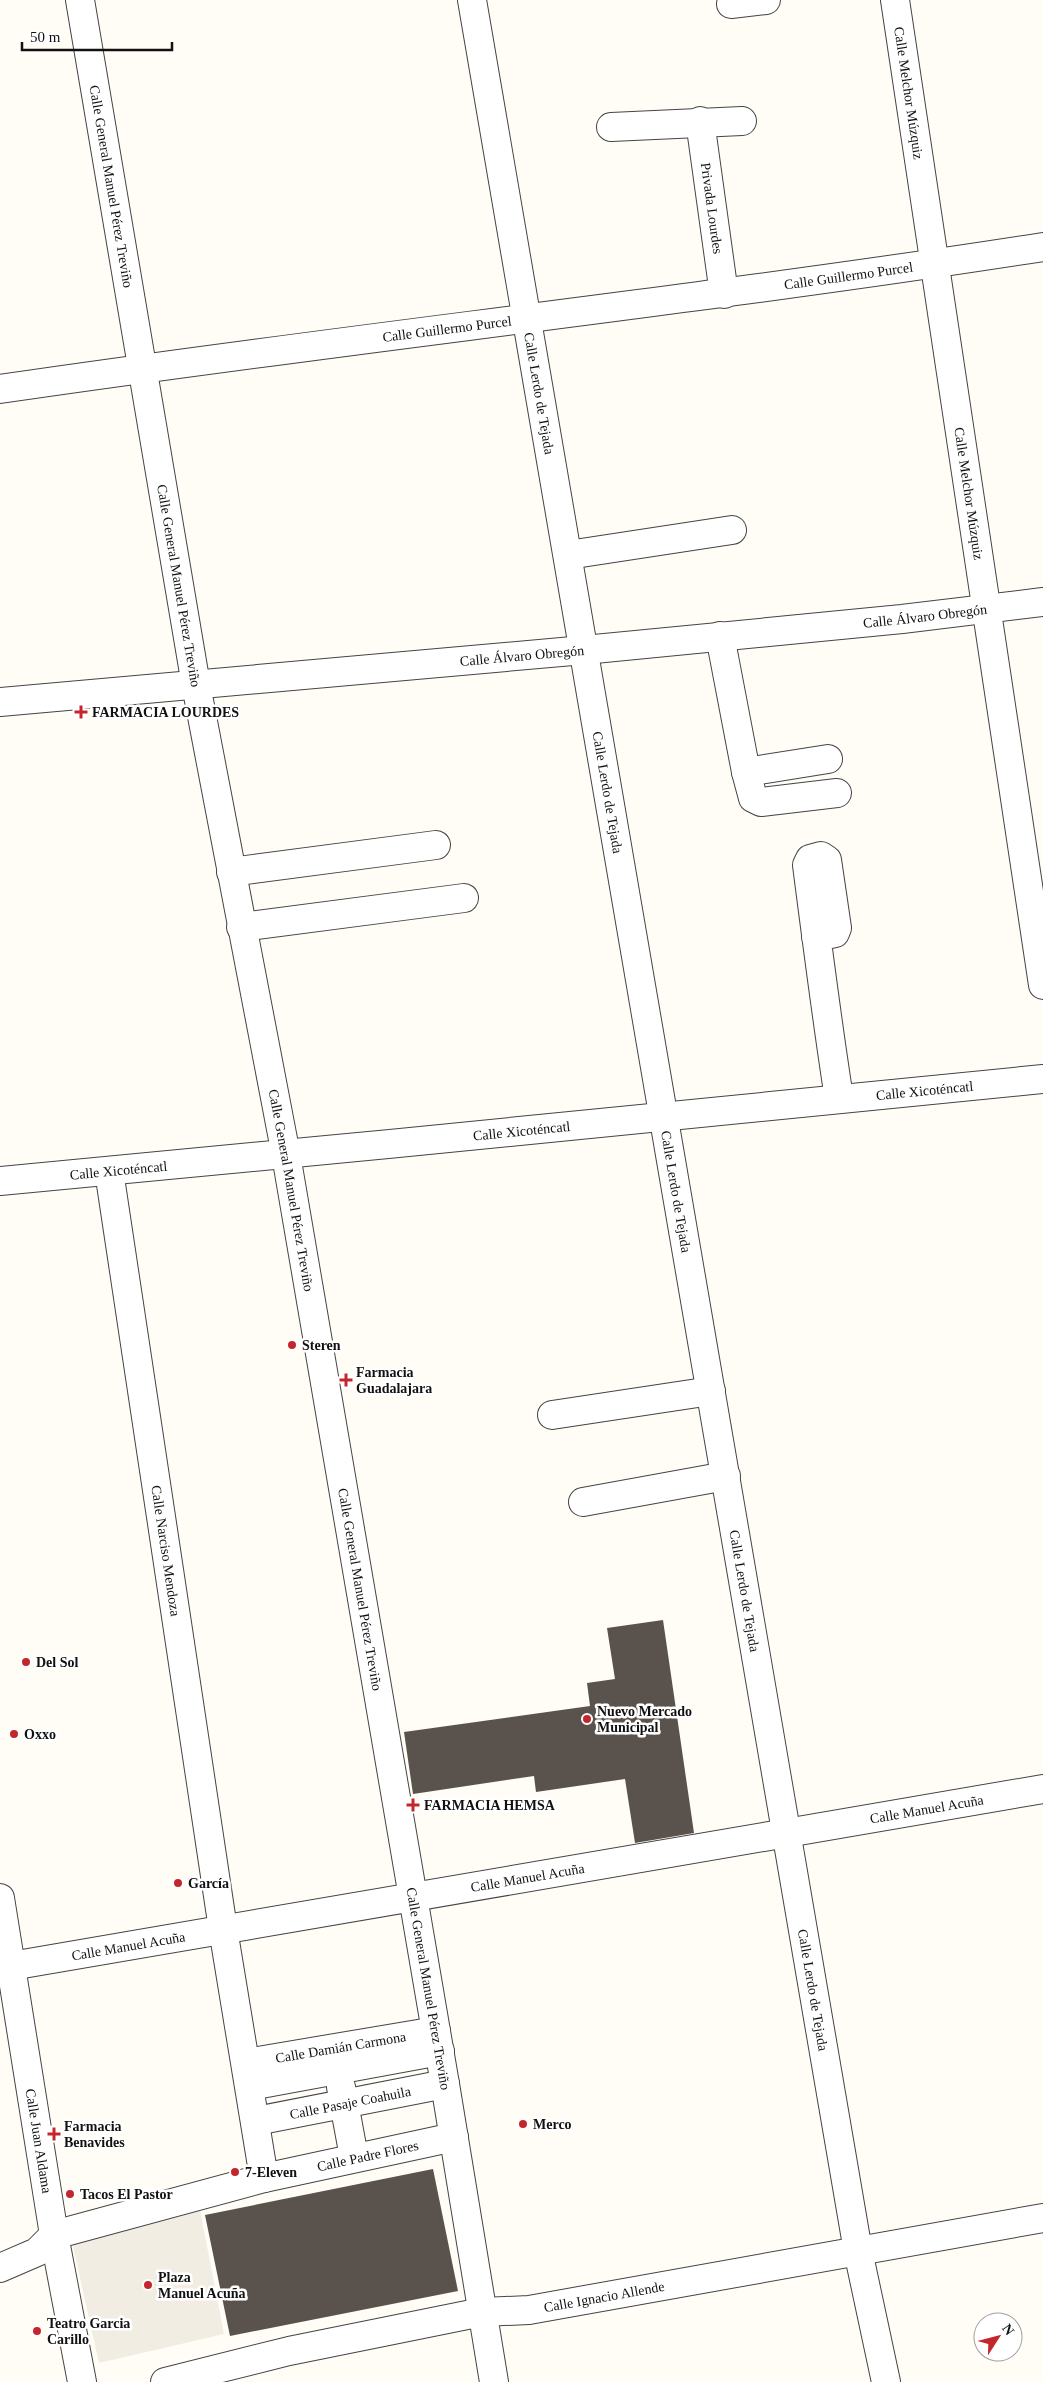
<svg xmlns="http://www.w3.org/2000/svg" width="1043" height="2382" viewBox="0 0 1043 2382" font-family="Georgia,serif">
<style>
.plaza{fill:#f1ede2}
.building{fill:#5a524d}
.lines{fill:none;stroke-linecap:round;stroke-linejoin:round}
.minor-casing{stroke:#444;stroke-width:30}
.minor{stroke:#fff;stroke-width:28}
.poi-dot{fill:#c4262e;stroke:#fff;stroke-width:2}
.labels{text-anchor:middle;stroke-width:5;stroke-linejoin:round;paint-order:stroke}
.street-label{font-size:14px;fill:#111;stroke:#fff}
.poi-label{font-size:14px;font-weight:bold;fill:#111;stroke:#fff;text-anchor:start}
</style>
<rect width="100%" height="100%" fill="#fffdf5"/>
<path class="plaza" d="M199,2205L224,2334L99,2363L71,2237Z"/>
<g class="building">
<path d="M663,1620L694,1833L635,1843L625,1779L536,1792L534,1776L413,1794L404,1732L590,1706L587,1683L615,1679L607,1628Z"/>
<path d="M433,2169L458,2291L230,2336L205,2215Z"/>
</g>
<g class="lines">
<defs>
<g id="minor">
<path id="s1" d="M80,0L196,685L286,1155L445,2084L494,2382"/>
<path id="s2" d="M472,0L858,2251L886,2382"/>
<path id="s3" d="M895,0L1043,985"/>
<path d="M731,4L766,0"/>
<path id="s4" d="M700,121L724,294"/>
<path d="M611,127L742,121"/>
<path id="s5" d="M0,389C347,338 696,301 1043,247"/>
<path d="M568,555L732,530"/>
<path d="M720,636L746,772L753,798L761,802L837,793"/>
<path id="s6" d="M0,702L584,650L902,619L1043,602"/>
<path d="M746,772L828,759"/>
<path d="M231,872L436,845"/>
<path d="M241,927L464,898"/>
<path d="M816,937L835,933L837,928L827,860L821,856L810,859L807,865C817,943 827,1021 839,1098"/>
<path id="s7" d="M109,1171L223,1929L264,2178"/>
<path id="s8" d="M0,1181C348,1150 695,1112 1043,1079"/>
<path d="M552,1415L711,1391"/>
<path d="M583,1502L726,1476"/>
<path id="s9" d="M0,1898L54,2235L82,2382"/>
<path id="s10" d="M11,1966L1043,1789"/>
<path id="s11" d="M246,2063L436,2031"/>
<path d="M250,2086L440,2051"/>
<path d="M341,2087L354,2157"/>
<path id="s12" d="M256,2121L445,2084"/>
<path id="s13" d="M0,2268L37,2252L54,2235L264,2178L454,2137"/>
<path id="s14" d="M165,2382L289,2351L482,2312L529,2310L1043,2218"/>
</g>
</defs>
<use href="#minor" class="minor-casing"/>
<use href="#minor" class="minor"/>
</g>
<g class="poi-dot">
<path d="M78.5 704.5h5v5h5v5h-5v5h-5v-5h-5v-5h5z"/>
<circle cx="292" cy="1345" r="5"/>
<path d="M343.5 1372.5h5v5h5v5h-5v5h-5v-5h-5v-5h5z"/>
<circle cx="26" cy="1662" r="5"/>
<circle cx="587" cy="1719" r="5"/>
<circle cx="14" cy="1734" r="5"/>
<path d="M410.5 1797.5h5v5h5v5h-5v5h-5v-5h-5v-5h5z"/>
<circle cx="178" cy="1883" r="5"/>
<circle cx="523" cy="2124" r="5"/>
<path d="M51.5 2126.5h5v5h5v5h-5v5h-5v-5h-5v-5h5z"/>
<circle cx="235" cy="2172" r="5"/>
<circle cx="70" cy="2194" r="5"/>
<circle cx="148" cy="2285" r="5"/>
<circle cx="37" cy="2331" r="5"/>
</g>
<g class="labels">
<g class="street-label">
<text dy="5" stroke="none"><textPath href="#s3" startOffset="94">Calle Melchor Múzquiz</textPath></text>
<text dy="5" stroke="none"><textPath href="#s1" startOffset="189">Calle General Manuel Pérez Treviño</textPath></text>
<text dy="5" stroke="none"><textPath href="#s4" startOffset="88">Privada Lourdes</textPath></text>
<text dy="5" stroke="none"><textPath href="#s5" startOffset="856">Calle Guillermo Purcel</textPath></text>
<text dy="5" stroke="none"><textPath href="#s5" startOffset="451">Calle Guillermo Purcel</textPath></text>
<text dy="5" stroke="none"><textPath href="#s2" startOffset="399">Calle Lerdo de Tejada</textPath></text>
<text dy="5" stroke="none"><textPath href="#s3" startOffset="499">Calle Melchor Múzquiz</textPath></text>
<text dy="5" stroke="none"><textPath href="#s1" startOffset="594">Calle General Manuel Pérez Treviño</textPath></text>
<text dy="5" stroke="none"><textPath href="#s6" startOffset="929">Calle Álvaro Obregón</textPath></text>
<text dy="5" stroke="none"><textPath href="#s6" startOffset="524">Calle Álvaro Obregón</textPath></text>
<text dy="5" stroke="none"><textPath href="#s2" startOffset="804">Calle Lerdo de Tejada</textPath></text>
<text dy="5" stroke="none"><textPath href="#s8" startOffset="929">Calle Xicoténcatl</textPath></text>
<text dy="5" stroke="none"><textPath href="#s8" startOffset="524">Calle Xicoténcatl</textPath></text>
<text dy="5" stroke="none"><textPath href="#s8" startOffset="119">Calle Xicoténcatl</textPath></text>
<text dy="5" stroke="none"><textPath href="#s1" startOffset="1209">Calle General Manuel Pérez Treviño</textPath></text>
<text dy="5" stroke="none"><textPath href="#s2" startOffset="1209">Calle Lerdo de Tejada</textPath></text>
<text dy="5" stroke="none"><textPath href="#s7" startOffset="384">Calle Narciso Mendoza</textPath></text>
<text dy="5" stroke="none"><textPath href="#s1" startOffset="1614">Calle General Manuel Pérez Treviño</textPath></text>
<text dy="5" stroke="none"><textPath href="#s2" startOffset="1614">Calle Lerdo de Tejada</textPath></text>
<text dy="5" stroke="none"><textPath href="#s10" startOffset="929">Calle Manuel Acuña</textPath></text>
<text dy="5" stroke="none"><textPath href="#s10" startOffset="524">Calle Manuel Acuña</textPath></text>
<text dy="5" stroke="none"><textPath href="#s10" startOffset="119">Calle Manuel Acuña</textPath></text>
<text dy="5" stroke="none"><textPath href="#s1" startOffset="2019">Calle General Manuel Pérez Treviño</textPath></text>
<text dy="5" stroke="none"><textPath href="#s2" startOffset="2019">Calle Lerdo de Tejada</textPath></text>
<text dy="5" stroke="none"><textPath href="#s11" startOffset="96">Calle Damián Carmona</textPath></text>
<text dy="5" stroke="none"><textPath href="#s12" startOffset="96">Calle Pasaje Coahuila</textPath></text>
<text dy="5" stroke="none"><textPath href="#s9" startOffset="246">Calle Juan Aldama</textPath></text>
<text dy="5" stroke="none"><textPath href="#s13" startOffset="388">Calle Padre Flores</textPath></text>
<text dy="5" stroke="none"><textPath href="#s14" startOffset="448">Calle Ignacio Allende</textPath></text>
</g>
<g class="poi-label">
<text x="92" y="717">FARMACIA LOURDES</text>
<text x="302" y="1350">Steren</text>
<text x="356" y="1377">Farmacia<tspan x="356" dy="16">Guadalajara</tspan></text>
<text x="36" y="1667">Del Sol</text>
<text x="597" y="1716">Nuevo Mercado<tspan x="597" dy="16">Municipal</tspan></text>
<text x="24" y="1739">Oxxo</text>
<text x="424" y="1810">FARMACIA HEMSA</text>
<text x="188" y="1888">García</text>
<text x="533" y="2129">Merco</text>
<text x="64" y="2131">Farmacia<tspan x="64" dy="16">Benavides</tspan></text>
<text x="245" y="2177">7-Eleven</text>
<text x="80" y="2199">Tacos El Pastor</text>
<text x="158" y="2282">Plaza<tspan x="158" dy="16">Manuel Acuña</tspan></text>
<text x="47" y="2328">Teatro Garcia<tspan x="47" dy="16">Carillo</tspan></text>
</g>
</g>
<g transform="translate(998 2337) rotate(54)"><circle r="24" fill="#ffffff" stroke="#a0a0a0"/>
<path d="M0-4L9 19L0 12L-9 19Z" fill="#c4262e"/>
<text y="-8" font-size="14" font-weight="bold" text-anchor="middle" fill="#111111">N</text>
</g>
<path d="M22 42v8h150v-8" fill="none" stroke="#111111" stroke-width="2.5"/>
<text x="30" y="42" font-size="15" fill="#111111" stroke="#ffffff" stroke-width="4" paint-order="stroke">50 m</text>
</svg>
